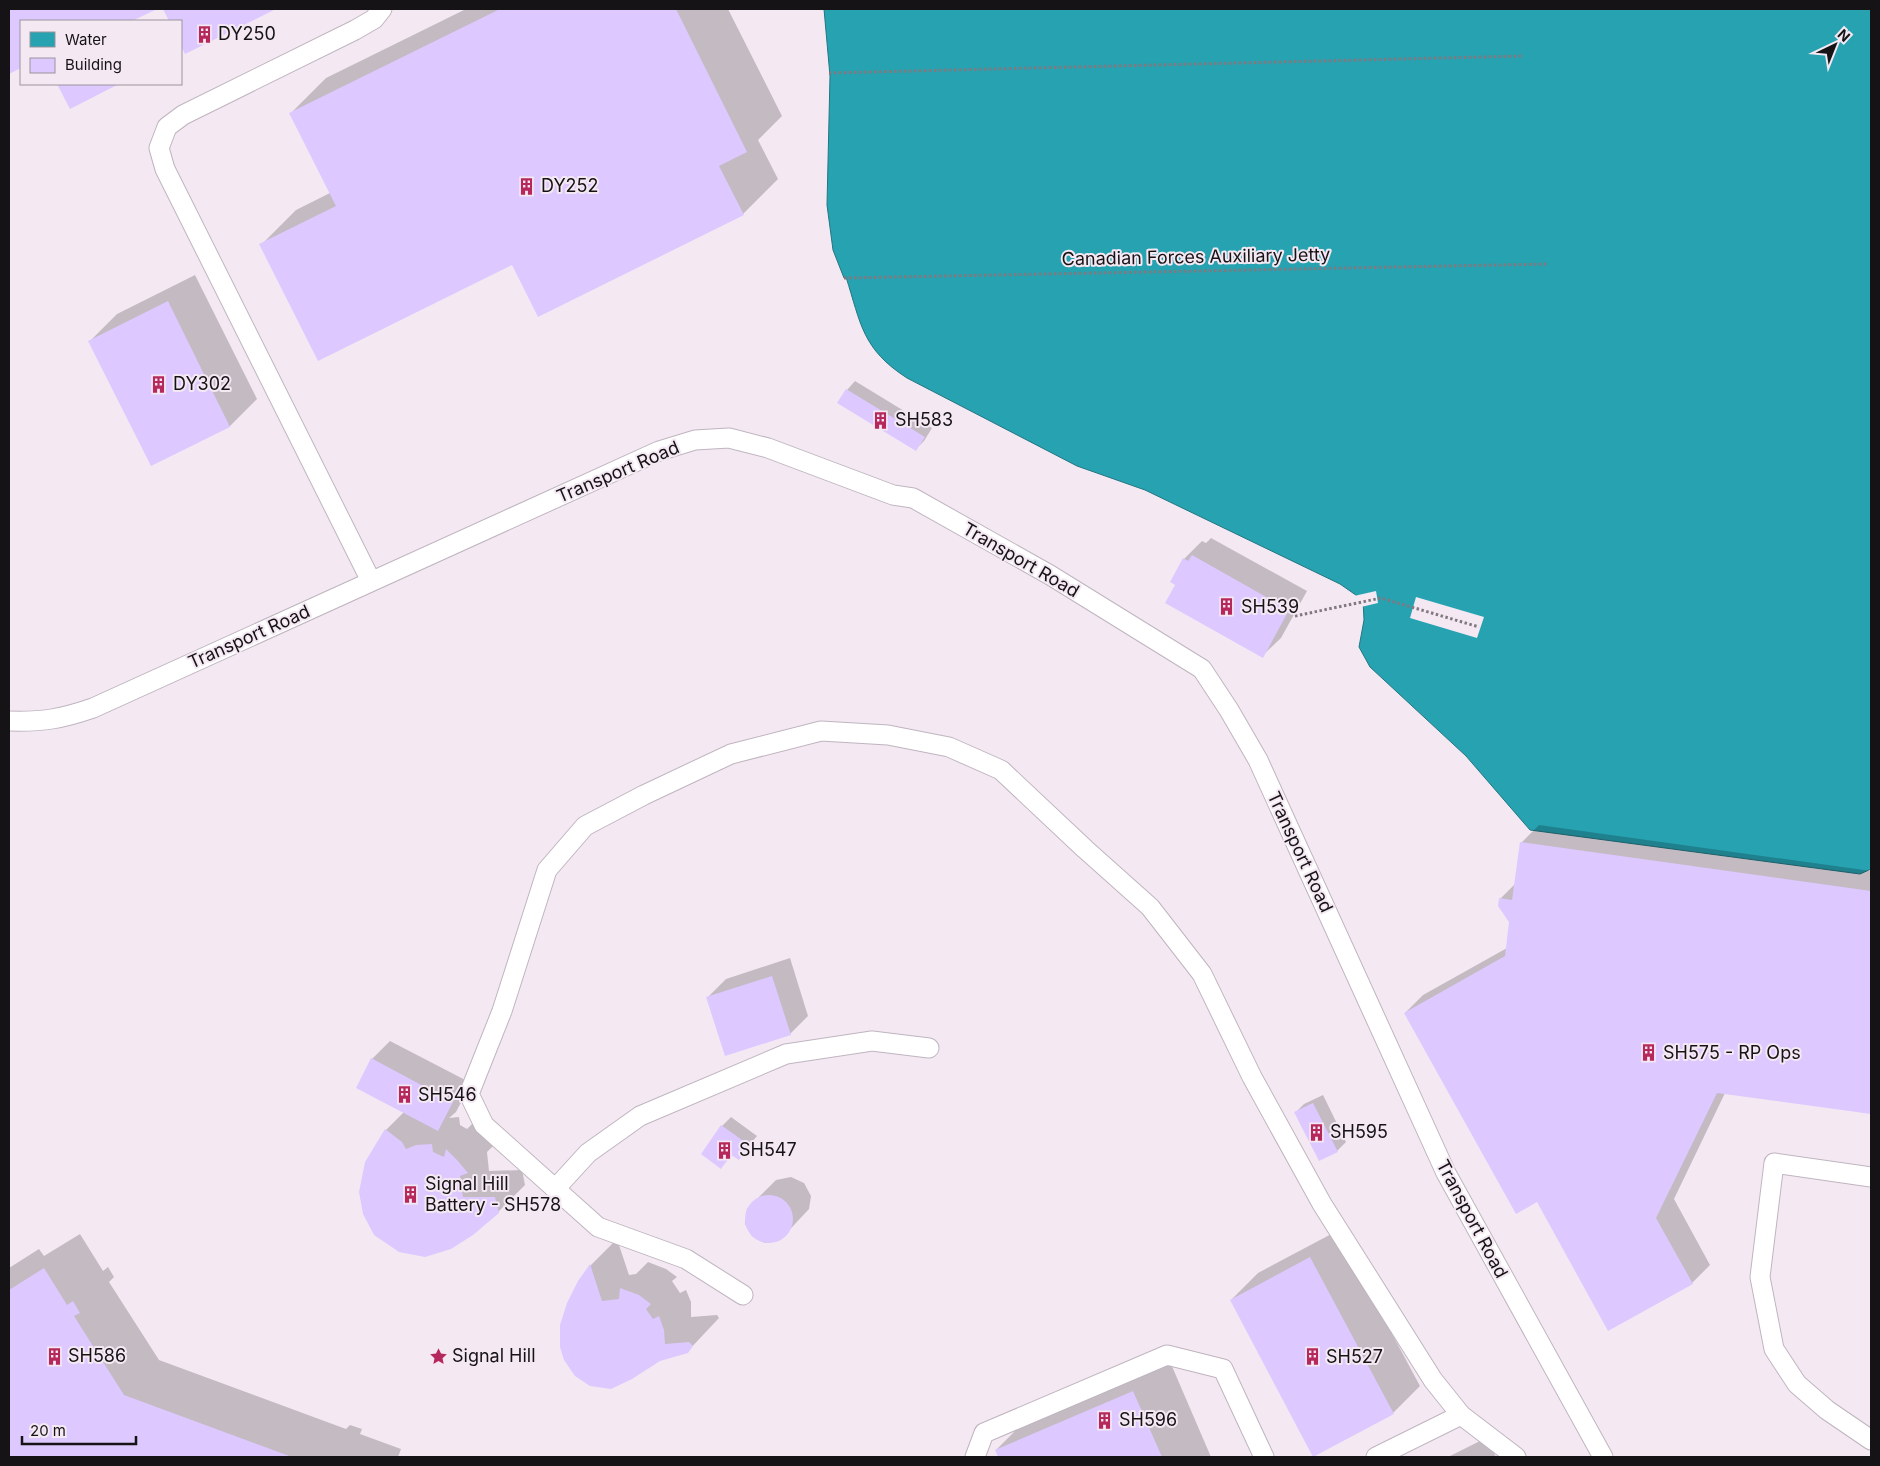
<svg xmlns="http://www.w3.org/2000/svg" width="1880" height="1466" viewBox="0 0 1880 1466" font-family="Inter,sans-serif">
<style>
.water{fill:#27a2b1;stroke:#227782}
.pier{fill:#f4e9f3}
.shadow{fill:#0003}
.building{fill:#ddc8ff}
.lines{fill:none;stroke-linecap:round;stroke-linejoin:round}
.lane-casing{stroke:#bfb5bf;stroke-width:21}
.path{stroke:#80797f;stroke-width:3;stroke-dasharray:2.5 2.5;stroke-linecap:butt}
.lane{stroke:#fff;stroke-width:19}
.labels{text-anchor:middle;stroke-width:4;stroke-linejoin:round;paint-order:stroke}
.poi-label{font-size:18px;fill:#161316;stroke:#f4e9f3;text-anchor:start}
.street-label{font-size:18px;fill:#161316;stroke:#f4e9f3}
</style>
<rect width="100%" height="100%" fill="#f4e9f3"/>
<path class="water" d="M824,9H1871V869L1860,874L1530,830L1466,756L1370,667L1359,647L1364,620L1363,600L1340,584L1145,490L1077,466L907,378C862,349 861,324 846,277L844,278L833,250L827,205L830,76Z"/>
<g class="pier">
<path d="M1376,591L1378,603L1361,607V601L1354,596Z"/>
<path d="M1416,597L1484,617L1477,638L1410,618Z"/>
</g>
<g class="shadow">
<path d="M9,9H154L129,21H21V67L9,73Z"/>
<path d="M164,9H273L186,52L181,21H170Z"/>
<path d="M466,9H728L782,116L758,140L778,179L743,214L513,264L261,245L296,210L330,193L291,113L326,78Z"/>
<path d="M58,84H117L70,107Z"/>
<path d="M195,275L257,399L230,426L151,464L90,341L117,314Z"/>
<path d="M855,381L932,428L924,441L916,449L847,390Z"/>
<path d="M1211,538L1307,591L1281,638L1262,656L1184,559L1202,541L1206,543Z"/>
<path d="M1539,825L1871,871V1113L1725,1093L1674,1199L1710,1265L1692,1283L1537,1201L1405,1013L1423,995L1507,948L1510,921L1500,899L1516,883L1521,843Z"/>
<path d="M790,958L808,1016L790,1034L708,997L726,979Z"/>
<path d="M390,1041L471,1083L456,1112L449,1118L459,1117L460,1125L467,1129L473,1123L494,1145L487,1152L489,1171L522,1170L525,1185L498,1212L366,1162L386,1130L404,1112L372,1059Z"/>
<path d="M1323,1095L1346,1142L1337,1151L1296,1112L1304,1104Z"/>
<path d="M731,1117L757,1136L738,1158L733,1154L721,1167L722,1126Z"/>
<path d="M791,1177L804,1183L811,1196L809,1209L780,1240L765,1243L752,1236L745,1224L747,1209L776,1180Z"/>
<path d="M1337,1231L1420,1386L1393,1413L1231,1300L1258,1273Z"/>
<path d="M80,1234L103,1271L108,1267L114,1277L109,1282L159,1360L346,1429L350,1425L362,1429L360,1434L401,1449L398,1457H9V1268L39,1249L44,1256Z"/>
<path d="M617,1239L629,1275L636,1274L648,1262L666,1269L677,1277L672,1281L680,1293L686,1290L691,1302V1317L717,1315L719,1318L687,1352L660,1360L579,1281L591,1265Z"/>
<path d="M1168,1357L1211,1457H999L996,1450L1031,1415Z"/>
<path d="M1486,1438L1496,1457H1448Z"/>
</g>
<g class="building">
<path d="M9,9H157L132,21H21V68L9,74Z"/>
<path d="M163,9H276L185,54L181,46V21H169Z"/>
<path d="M500,9H676L747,152L719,166L744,215L538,317L512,265L318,361L259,244L336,206L289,113Z"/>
<path d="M57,84H117V85L70,109Z"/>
<path d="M168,301L230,427L151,466L88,341Z"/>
<path d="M846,389L925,437L916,451L837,403Z"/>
<path d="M1192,555L1289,610L1263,658L1165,603L1175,585L1170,582L1183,558L1188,561Z"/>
<path d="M1520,842L1871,891V1114L1717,1093L1656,1218L1693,1284L1608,1331L1537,1202L1516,1214L1404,1013L1505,956L1509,922L1498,906L1499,898L1512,900Z"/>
<path d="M772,976L791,1035L725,1056L706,997Z"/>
<path d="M371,1058L453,1102L438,1131L356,1088Z"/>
<path d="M1313,1103L1338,1152L1319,1161L1294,1112Z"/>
<path d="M721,1125L749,1145L739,1160L731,1155L721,1169L701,1154Z"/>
<path d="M385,1129L402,1142L406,1149L416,1145L432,1144L433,1152L444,1157L446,1149L458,1161L468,1173L460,1176L463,1197H495L499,1213L473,1235L451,1249L425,1257L399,1252L374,1235L363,1214L359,1192L365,1162Z"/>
<circle cx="769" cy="1219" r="24"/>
<path d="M1310,1257L1394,1414L1313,1457L1230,1300Z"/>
<path d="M590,1264L602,1301L619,1299L620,1288L639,1295L651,1304L646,1309L653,1319L659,1316L664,1330L665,1344L689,1342L693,1346L688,1353L660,1361L632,1379L611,1389L590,1386L575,1376L564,1360L560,1347V1325L567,1303L578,1281Z"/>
<path d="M44,1268L67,1305L73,1301L80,1313L74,1316L124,1395L292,1457H9V1290Z"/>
<path d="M1133,1391L1162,1457H998L995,1450Z"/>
</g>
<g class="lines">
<defs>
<g id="lane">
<path d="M371,581L165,169L159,148L167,127L183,115L355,30L374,19L382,9"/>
<path d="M9,721C43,722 61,719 93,708L659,451L695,440L729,438L768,448L893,495L913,498L1050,575L1202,669L1229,710L1258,760L1446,1173L1603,1457"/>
<path d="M1871,1177L1774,1163L1760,1277L1774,1349L1797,1384L1827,1410L1871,1440"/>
<path d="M555,1189L588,1153L640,1116L786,1054L872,1041L929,1048"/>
<path d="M743,1295L686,1259L598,1227L484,1125L469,1094L502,1011L547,870L585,826L644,795L731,754L821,731L888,735L949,747L1001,770L1085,849L1150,907L1202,974L1252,1077L1322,1204L1433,1380L1461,1415L1516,1457"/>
<path d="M975,1457L984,1433L1167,1355L1223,1369L1264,1457"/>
<path d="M1376,1457L1461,1415"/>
</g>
</defs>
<use href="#lane" class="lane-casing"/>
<g class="path">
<path d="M829,73L1523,56"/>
<path d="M844,278L1548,264"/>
<path d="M1295,616L1381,598L1479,627"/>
</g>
<use href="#lane" class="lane"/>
</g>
<defs>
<symbol id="building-bare" viewBox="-9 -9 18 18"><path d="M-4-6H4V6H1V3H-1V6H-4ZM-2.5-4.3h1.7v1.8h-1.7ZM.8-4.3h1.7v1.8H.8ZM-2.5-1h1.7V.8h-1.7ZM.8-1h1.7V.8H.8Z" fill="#b6285b" stroke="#f4e9f3" stroke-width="2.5" paint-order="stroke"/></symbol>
<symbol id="sight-bare" viewBox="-9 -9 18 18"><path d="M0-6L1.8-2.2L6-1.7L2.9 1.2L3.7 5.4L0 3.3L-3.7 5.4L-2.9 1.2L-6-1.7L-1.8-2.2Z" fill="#b6285b" stroke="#f4e9f3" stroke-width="2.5" paint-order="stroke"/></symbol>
</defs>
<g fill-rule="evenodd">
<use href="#building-bare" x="192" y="22" width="25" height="25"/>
<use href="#building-bare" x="514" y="174" width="25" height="25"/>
<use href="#building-bare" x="146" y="372" width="25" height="25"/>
<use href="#building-bare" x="868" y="408" width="25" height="25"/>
<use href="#building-bare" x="1214" y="594" width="25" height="25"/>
<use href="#building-bare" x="1636" y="1040" width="25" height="25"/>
<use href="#building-bare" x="392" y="1082" width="25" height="25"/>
<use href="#building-bare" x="1304" y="1120" width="25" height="25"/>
<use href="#building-bare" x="712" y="1138" width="25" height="25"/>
<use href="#building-bare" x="398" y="1182" width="25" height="25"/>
<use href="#building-bare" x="42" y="1344" width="25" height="25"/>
<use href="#sight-bare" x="426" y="1344" width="25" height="25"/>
<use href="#building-bare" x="1300" y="1344" width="25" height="25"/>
<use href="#building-bare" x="1092" y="1408" width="25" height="25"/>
</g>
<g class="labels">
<g class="poi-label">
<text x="218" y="40">DY250</text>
<text x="541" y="192">DY252</text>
<text x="173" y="390">DY302</text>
<text x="895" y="426">SH583</text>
<text x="1241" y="613">SH539</text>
<text x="1663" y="1059">SH575 - RP Ops</text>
<text x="418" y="1101">SH546</text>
<text x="1330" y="1138">SH595</text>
<text x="739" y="1156">SH547</text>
<text x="425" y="1190">Signal Hill<tspan x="425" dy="21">Battery - SH578</tspan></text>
<text x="68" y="1362">SH586</text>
<text x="452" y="1362">Signal Hill</text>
<text x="1326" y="1363">SH527</text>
<text x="1119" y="1426">SH596</text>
</g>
<g class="street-label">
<text transform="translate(1196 257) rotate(-1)" y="6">Canadian Forces Auxiliary Jetty</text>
<text transform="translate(618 472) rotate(-23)" y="6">Transport Road</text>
<text transform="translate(1021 560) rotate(30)" y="6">Transport Road</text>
<text transform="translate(249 637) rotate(-24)" y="6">Transport Road</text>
<text transform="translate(1300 852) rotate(65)" y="6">Transport Road</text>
<text transform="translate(1472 1219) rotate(62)" y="6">Transport Road</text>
</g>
</g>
<rect width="1880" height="1466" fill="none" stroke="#161316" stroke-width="20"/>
<rect x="20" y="20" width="162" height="65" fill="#f4e9f3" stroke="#9b939b"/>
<rect x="30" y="32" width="25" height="15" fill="#27a2b1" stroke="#9b939b"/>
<text x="65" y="45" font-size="15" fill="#161316">Water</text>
<rect x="30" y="58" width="25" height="15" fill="#ddc8ff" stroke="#9b939b"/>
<text x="65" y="70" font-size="15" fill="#161316">Building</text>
<g transform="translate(1835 45) rotate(43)" stroke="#f4e9f3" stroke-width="4" paint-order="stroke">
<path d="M0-4L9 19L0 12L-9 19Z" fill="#161316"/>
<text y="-8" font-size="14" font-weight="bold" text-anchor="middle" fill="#161316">N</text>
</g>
<path d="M22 1436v8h114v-8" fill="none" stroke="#161316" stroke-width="2.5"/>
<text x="30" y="1436" font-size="15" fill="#161316" stroke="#f4e9f3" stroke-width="4" paint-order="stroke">20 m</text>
</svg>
